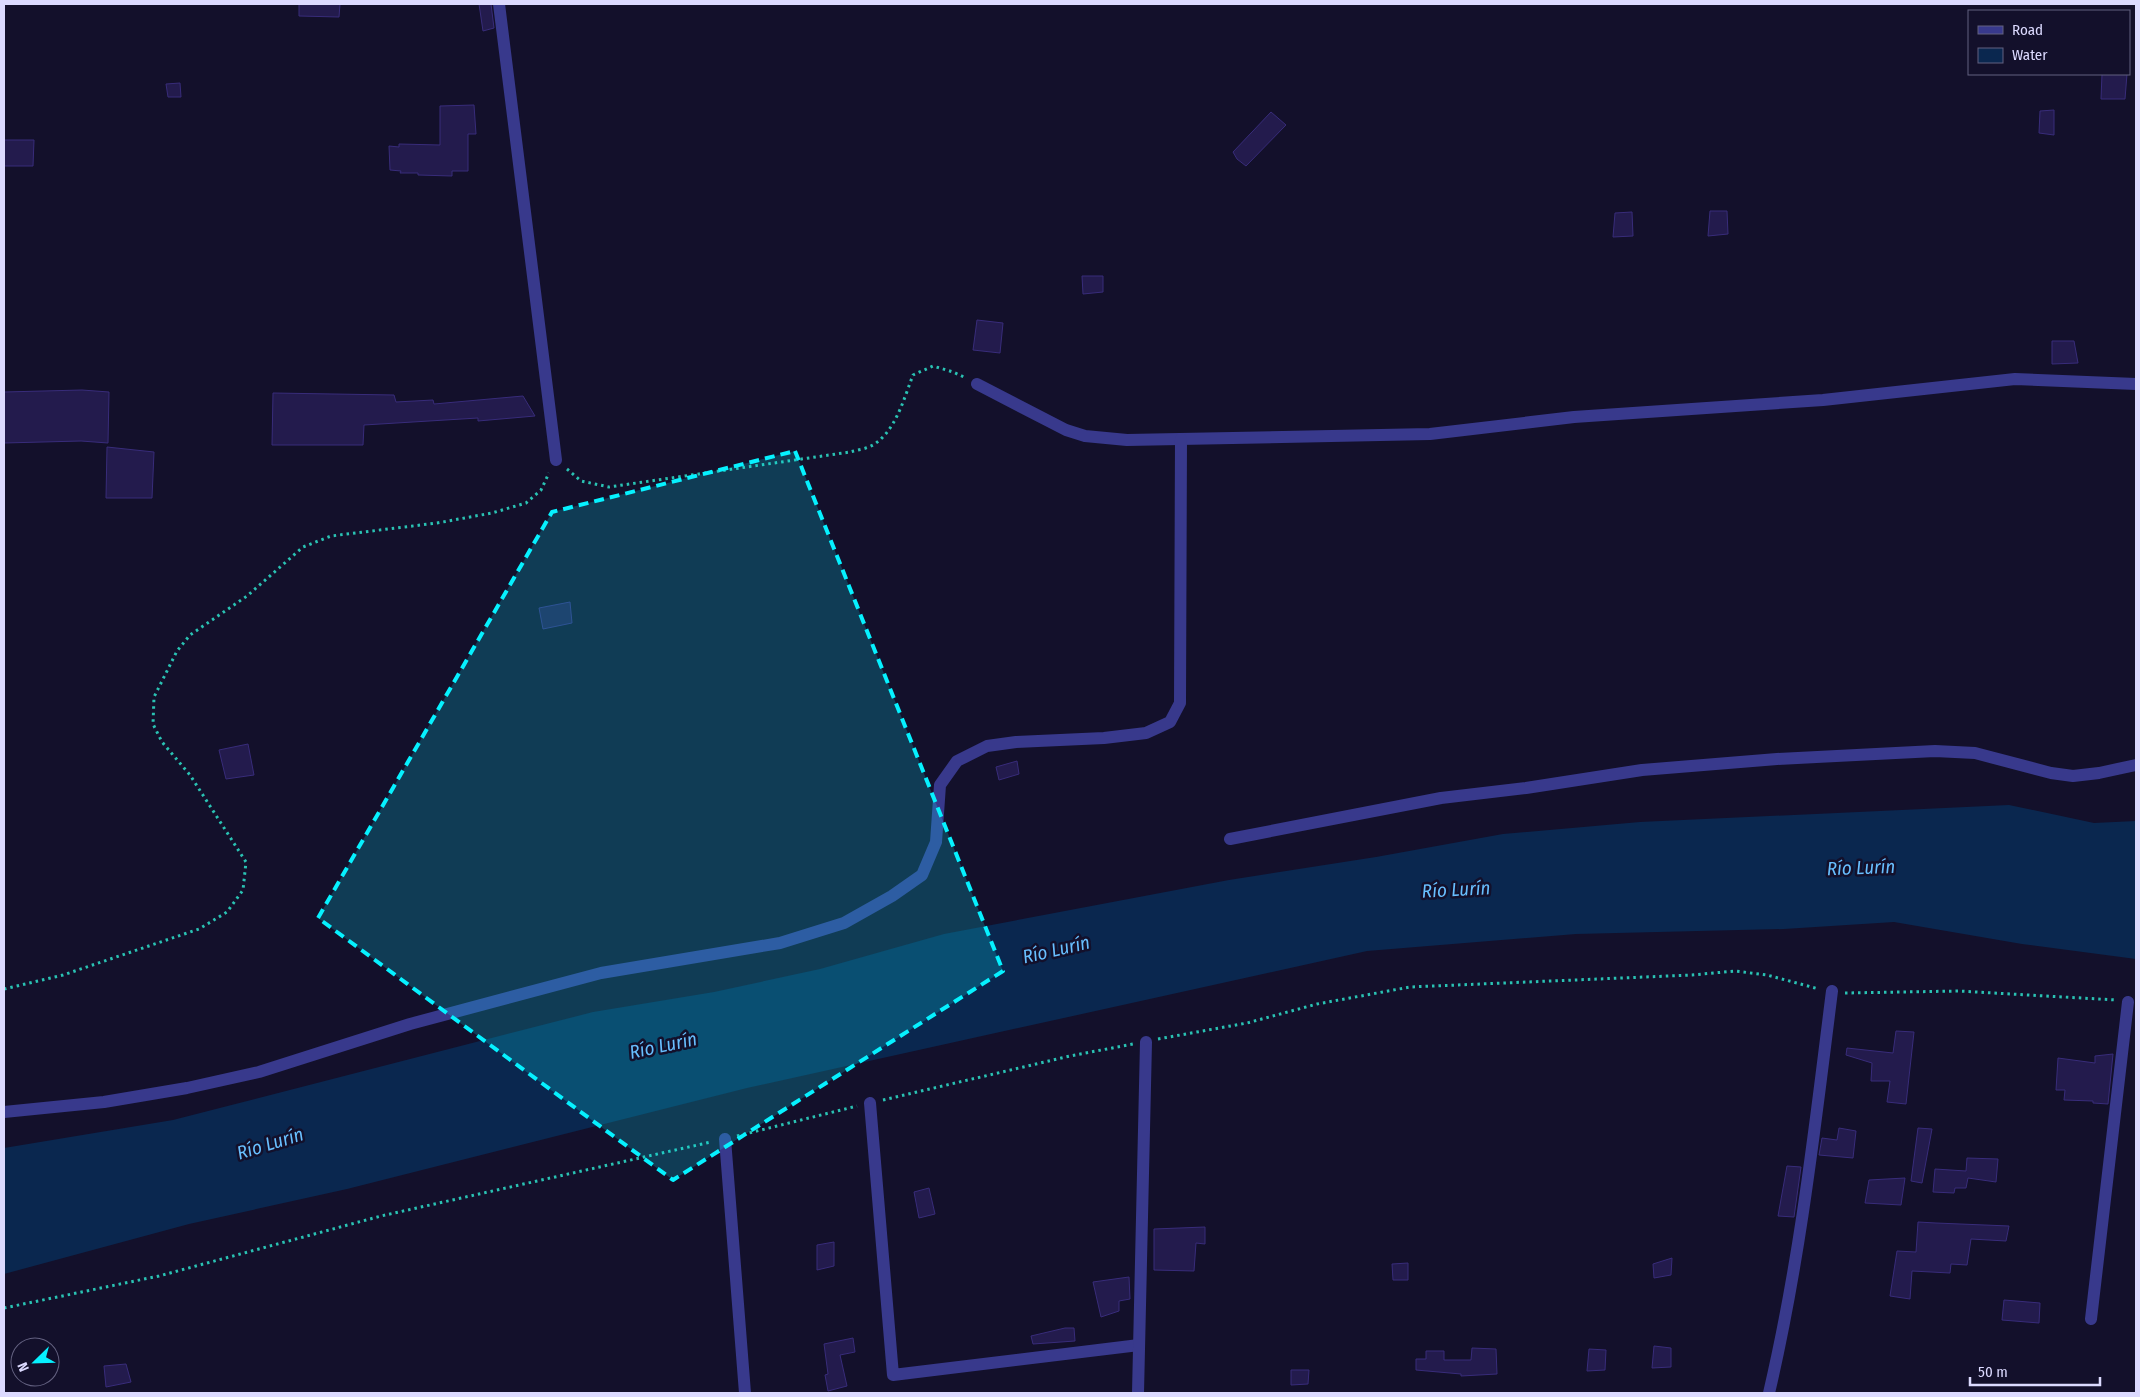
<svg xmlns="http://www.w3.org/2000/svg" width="2140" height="1397" viewBox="0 0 2140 1397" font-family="'Fira Sans Condensed',sans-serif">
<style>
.water{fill:#0a274f}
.building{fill:#231b4d;stroke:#382c7a}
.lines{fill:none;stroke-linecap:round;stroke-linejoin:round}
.path{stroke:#2ac2b3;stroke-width:3;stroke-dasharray:2.5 4;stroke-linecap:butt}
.street{stroke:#38398c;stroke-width:12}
.marked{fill:#06f1ff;fill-opacity:0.2;stroke:#06f1ff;stroke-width:4;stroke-dasharray:10 6;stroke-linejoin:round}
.labels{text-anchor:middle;stroke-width:5;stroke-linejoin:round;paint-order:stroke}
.water-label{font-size:19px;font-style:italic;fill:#68bfff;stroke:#13102b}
</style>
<rect width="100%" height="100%" fill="#13102b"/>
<path class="water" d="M2009,805L2094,823L2136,821V959L2022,944L1894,922L1784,929L1576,934L1367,951L747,1088L347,1189L189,1224L4,1274V1148L173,1120L593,1012L714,992L820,969L944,934L1229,880L1376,857L1503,834L1640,822Z"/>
<g class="building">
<path d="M299,4H340L339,17L299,16Z"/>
<path d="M479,4H491L494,28L483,31Z"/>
<path d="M2102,74H2127L2125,99H2101Z"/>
<path d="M180,83L181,97H168L166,84Z"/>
<path d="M474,105L476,134H468V171H452V176L418,175V173H400L401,171L390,170L389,146L399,147V144L440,145V106Z"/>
<path d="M2054,110V135L2039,133L2040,111Z"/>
<path d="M1271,112L1286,125L1246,166L1237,159L1233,152Z"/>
<path d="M4,140H34L33,166H4Z"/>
<path d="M1710,211H1727L1728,234L1708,236Z"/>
<path d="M1632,212L1633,236L1613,237L1615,213Z"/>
<path d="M1082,276H1103V292L1083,294Z"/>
<path d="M977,320L1003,323L1000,353L973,350Z"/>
<path d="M2052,341H2074L2078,363L2052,364Z"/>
<path d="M82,390L109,392L108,443L81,441L4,443V392Z"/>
<path d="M273,393L394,395L396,402L433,400L434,404L523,396L535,416L478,421V418L364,425L363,445H272Z"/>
<path d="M107,447L154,452L152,498H106Z"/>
<path d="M570,602L572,623L543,629L539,608Z"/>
<path d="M248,744L254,775L226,779L219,750Z"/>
<path d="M1017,761L1019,774L999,780L996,767Z"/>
<path d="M1896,1031L1914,1032L1906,1104L1887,1102L1890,1081H1871L1872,1063L1846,1055L1847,1048L1893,1053Z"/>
<path d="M2113,1054L2108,1104L2093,1103V1101L2064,1100L2065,1090H2056L2058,1058L2095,1063V1056Z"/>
<path d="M1839,1128L1856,1131L1853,1158L1819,1155L1822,1138L1837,1140Z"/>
<path d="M1918,1128L1932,1129L1922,1183L1911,1181Z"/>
<path d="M1967,1158L1998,1159L1996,1182L1968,1178L1966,1188H1955L1954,1193L1933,1192L1935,1169L1966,1171Z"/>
<path d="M1787,1166L1801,1167L1794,1217L1778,1216Z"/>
<path d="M1905,1178L1901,1205L1865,1203L1869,1180Z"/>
<path d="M929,1188L935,1214L919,1218L914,1192Z"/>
<path d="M1918,1222L1936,1223L2009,1226L2006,1241L1971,1239L1967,1265L1951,1264L1950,1273L1912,1271L1910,1299L1890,1296L1897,1251L1916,1252Z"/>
<path d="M1205,1227V1244L1196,1243L1194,1271L1154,1270V1229Z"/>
<path d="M834,1242V1266L817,1270V1245Z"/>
<path d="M1672,1258L1671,1275L1654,1278L1653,1264Z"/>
<path d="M1408,1263V1280H1393L1392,1264Z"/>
<path d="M1129,1277L1130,1299L1119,1301V1311L1101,1317L1093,1282Z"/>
<path d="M2004,1300L2040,1303L2039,1323L2002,1320Z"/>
<path d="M1065,1328H1074L1075,1341L1033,1344L1031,1336Z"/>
<path d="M853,1338L855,1352L840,1355L847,1386L828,1391L825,1375L828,1374L824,1344Z"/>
<path d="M1654,1346L1671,1348V1367L1652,1368Z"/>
<path d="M1472,1348L1496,1349L1497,1374L1461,1376V1374L1416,1370V1359H1426V1351H1444V1360H1471Z"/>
<path d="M1589,1349L1606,1350L1605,1370L1587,1371Z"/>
<path d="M126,1364L131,1382L106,1387L104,1366Z"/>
<path d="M1291,1370H1309L1308,1384L1291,1385Z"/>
</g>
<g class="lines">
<g class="path">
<path d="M567,469L581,481L609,487L850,452C857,450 866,449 873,445C896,431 904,398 913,375L933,366L953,372L966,378"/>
<path d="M4,989L63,975L199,929L227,912L243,890L246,862L190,775L162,742L153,724L154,697L177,651L190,635L247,596L303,547L331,536L437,523L492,513L526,503L541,490L549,473"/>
<path d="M1845,993L1959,991L2116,1000"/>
<path d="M1158,1039L1247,1023L1317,1004L1410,987L1692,975L1735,971L1767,975L1819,989"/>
<path d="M883,1100L1070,1056L1133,1044"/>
<path d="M737,1136L857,1106"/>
<path d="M4,1308L159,1276L381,1216L711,1142"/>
</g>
<g class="street">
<path d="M499,4L556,460"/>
<path d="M977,384L1066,430L1085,436L1127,440L1430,434L1574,417L1823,400L2015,379L2136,384"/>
<path d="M1230,839L1441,798L1526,788L1642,770L1777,759L1935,751L1975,753L2051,773L2073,776L2099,773L2136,765"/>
<path d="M870,1103L893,1375L1139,1345"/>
<path d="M4,1112L104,1102L187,1088L259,1072L410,1024L601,973L780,943L844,923L892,896L922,875L936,842L940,785L957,761L987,746L1016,742L1104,738L1146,733L1170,722L1180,703L1181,439"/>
<path d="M725,1139L745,1393"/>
<path d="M2091,1319L2128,1002"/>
<path d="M1138,1393L1146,1042"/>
<path d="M1769,1393C1800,1261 1815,1126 1832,991"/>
</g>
</g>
<path class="marked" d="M795,451L1003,971L673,1180L318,918L552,512Z"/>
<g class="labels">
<g class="water-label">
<text transform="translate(1861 867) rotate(-2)" y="7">Río Lurín</text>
<text transform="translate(1456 889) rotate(-3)" y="7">Río Lurín</text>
<text transform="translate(1056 949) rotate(-13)" y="7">Río Lurín</text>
<text transform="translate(663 1045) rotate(-12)" y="7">Río Lurín</text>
<text transform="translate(270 1143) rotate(-17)" y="7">Río Lurín</text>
</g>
</g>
<rect width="2140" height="1397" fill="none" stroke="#dcdaff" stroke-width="10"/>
<rect x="1968" y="10" width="162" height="65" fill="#13102b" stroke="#636180"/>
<rect x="1978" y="26" width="25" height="8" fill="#38398c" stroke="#636180"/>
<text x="2012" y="35" font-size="15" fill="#dcdaff">Road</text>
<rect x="1978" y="48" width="25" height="15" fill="#0a274f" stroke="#636180"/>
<text x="2012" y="60" font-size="15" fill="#dcdaff">Water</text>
<g transform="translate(35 1362) rotate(247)"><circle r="24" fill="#13102b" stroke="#636180"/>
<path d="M0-4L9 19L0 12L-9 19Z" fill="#06f1ff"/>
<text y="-8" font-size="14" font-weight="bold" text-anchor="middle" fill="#dcdaff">N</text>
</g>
<path d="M1970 1377v8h130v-8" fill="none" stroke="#dcdaff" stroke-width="2.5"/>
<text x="1978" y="1377" font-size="15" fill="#dcdaff" stroke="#13102b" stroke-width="4" paint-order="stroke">50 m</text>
</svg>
